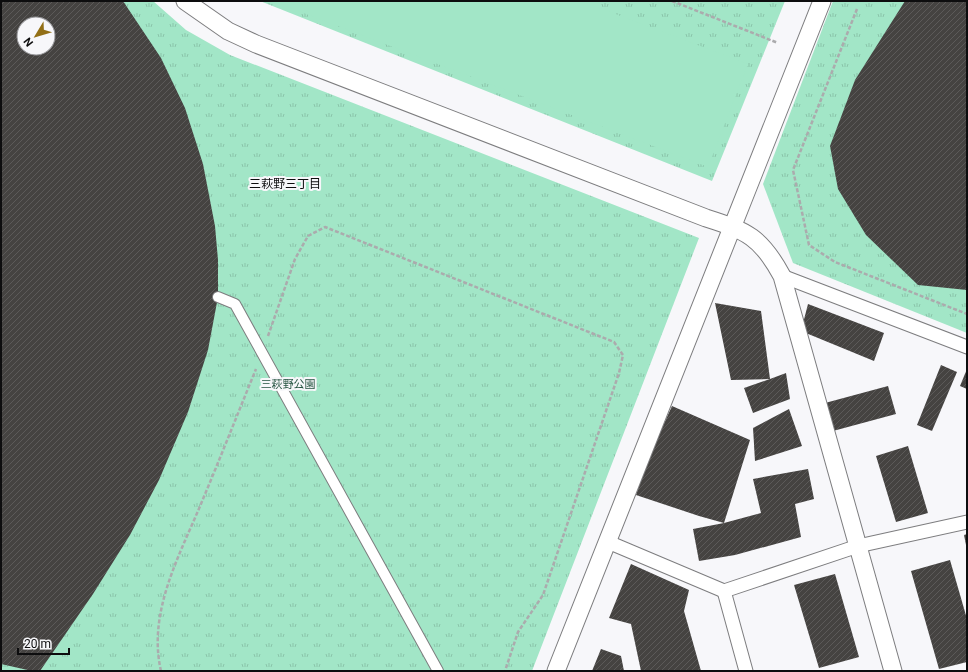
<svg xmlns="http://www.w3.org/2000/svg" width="968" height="672" viewBox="0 0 968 672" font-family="Roboto,'Noto Sans JP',sans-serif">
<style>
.park{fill:url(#park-tufts);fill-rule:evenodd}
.pitch{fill:#a2e6c7}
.building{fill:url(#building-hatch);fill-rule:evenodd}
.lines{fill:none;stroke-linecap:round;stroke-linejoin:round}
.pedestrian-casing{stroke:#7d7d7f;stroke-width:12}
.minor-casing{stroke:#7d7d7f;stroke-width:15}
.tertiary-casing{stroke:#7d7d7f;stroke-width:19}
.path{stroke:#ababad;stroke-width:2.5;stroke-dasharray:4 2;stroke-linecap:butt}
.pedestrian{stroke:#fff;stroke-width:10}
.minor{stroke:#fff;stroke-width:13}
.tertiary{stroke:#fff;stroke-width:17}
.labels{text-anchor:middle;stroke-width:4;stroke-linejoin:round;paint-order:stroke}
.park-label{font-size:11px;fill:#23523f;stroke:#f7f7fa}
.neighbourhood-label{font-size:12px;fill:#0d0d0e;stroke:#f7f7fa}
</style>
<defs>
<pattern id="park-tufts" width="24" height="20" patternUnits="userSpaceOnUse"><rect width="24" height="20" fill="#a2e6c7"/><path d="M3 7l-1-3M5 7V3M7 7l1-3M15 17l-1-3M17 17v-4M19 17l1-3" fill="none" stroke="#8ac4aa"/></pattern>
<pattern id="building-hatch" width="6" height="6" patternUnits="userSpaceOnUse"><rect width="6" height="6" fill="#454341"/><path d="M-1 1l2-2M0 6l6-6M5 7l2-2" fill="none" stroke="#5c5a59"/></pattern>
</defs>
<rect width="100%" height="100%" fill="#f7f7fa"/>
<g class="park">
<path d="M1,1H153L186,30L230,55L699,238L532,671H1ZM24,24H48V48H24Z"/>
<path d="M260,1H785L712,181Z"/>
<path d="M833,1H967V333L793,263L763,184Z"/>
</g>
<path class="pitch" d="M272,1H581L748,64L708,167Z"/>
<g class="building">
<path d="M1,1H123L161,58L185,108L203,164L215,226L218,260V297L208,350L188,412L159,480L130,535L93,594L40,671H32L1,664ZM24,24H48V48H24Z"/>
<path d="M905,1H967V290L918,285L866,235L838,189L830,146L855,80Z"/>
<path d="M715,303L761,311L770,379L786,373L790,399L753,413L744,388L770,379L731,380Z"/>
<path d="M808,304L884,333L874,361L801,331Z"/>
<path d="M941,365L957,372L932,431L917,425Z"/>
<path d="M967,369V389L960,386Z"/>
<path d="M888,386L896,414L833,431L825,403Z"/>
<path d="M672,406L750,440L724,523L761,513L753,479L808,469L814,499L795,504L801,537L735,555L699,561L693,529L724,523L699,516L636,495L646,463Z"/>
<path d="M789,409L802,446L755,461L753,428Z"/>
<path d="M908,446L928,513L896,522L876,456Z"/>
<path d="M967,534V545H966L964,535Z"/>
<path d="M950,560L967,619V662L939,669L911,571Z"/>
<path d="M631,564L689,590L684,611L701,671H641L631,624L609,618Z"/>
<path d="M835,574L859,657L819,668L794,585Z"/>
<path d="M601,649L621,656L624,671H592Z"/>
</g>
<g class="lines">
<defs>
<path id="pedestrian" d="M218,297L235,304L438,671"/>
<g id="minor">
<path d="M782,276L967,347"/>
<path d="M608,542L724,591L858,546L967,522"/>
<path d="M724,591L746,671"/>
</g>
<g id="tertiary">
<path d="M185,1L228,31L256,44L706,218C747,231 761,237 782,276L893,671"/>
<path d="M556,671L822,1"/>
</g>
</defs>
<use href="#pedestrian" class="pedestrian-casing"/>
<use href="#minor" class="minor-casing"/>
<use href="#tertiary" class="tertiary-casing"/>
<g class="path">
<path d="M672,1L778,43"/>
<path d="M857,9L793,170L809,245L835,262L967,314"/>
<path d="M268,336L295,259L308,236L325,227L614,342L623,355L619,373L543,595L518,632L505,671"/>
<path d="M161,671C147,611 181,553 203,499C221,456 238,413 256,369"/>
</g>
<use href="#pedestrian" class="pedestrian"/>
<use href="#minor" class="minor"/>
<use href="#tertiary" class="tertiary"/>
</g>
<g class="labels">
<g class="park-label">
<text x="288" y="388">三萩野公園</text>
</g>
<g class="neighbourhood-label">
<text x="285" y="188">三萩野三丁目</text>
</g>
</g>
<rect width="968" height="672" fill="none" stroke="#0d0d0e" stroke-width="4"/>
<g transform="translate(36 36) rotate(232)"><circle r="19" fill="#f7f7fa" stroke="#99999c"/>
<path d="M0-3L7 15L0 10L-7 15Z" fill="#926f16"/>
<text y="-6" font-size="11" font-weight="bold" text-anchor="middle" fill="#0d0d0e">N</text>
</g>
<path d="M18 648v6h51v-6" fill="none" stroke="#0d0d0e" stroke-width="2"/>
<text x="24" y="648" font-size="12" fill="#0d0d0e" stroke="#f7f7fa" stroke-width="3" paint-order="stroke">20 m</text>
</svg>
